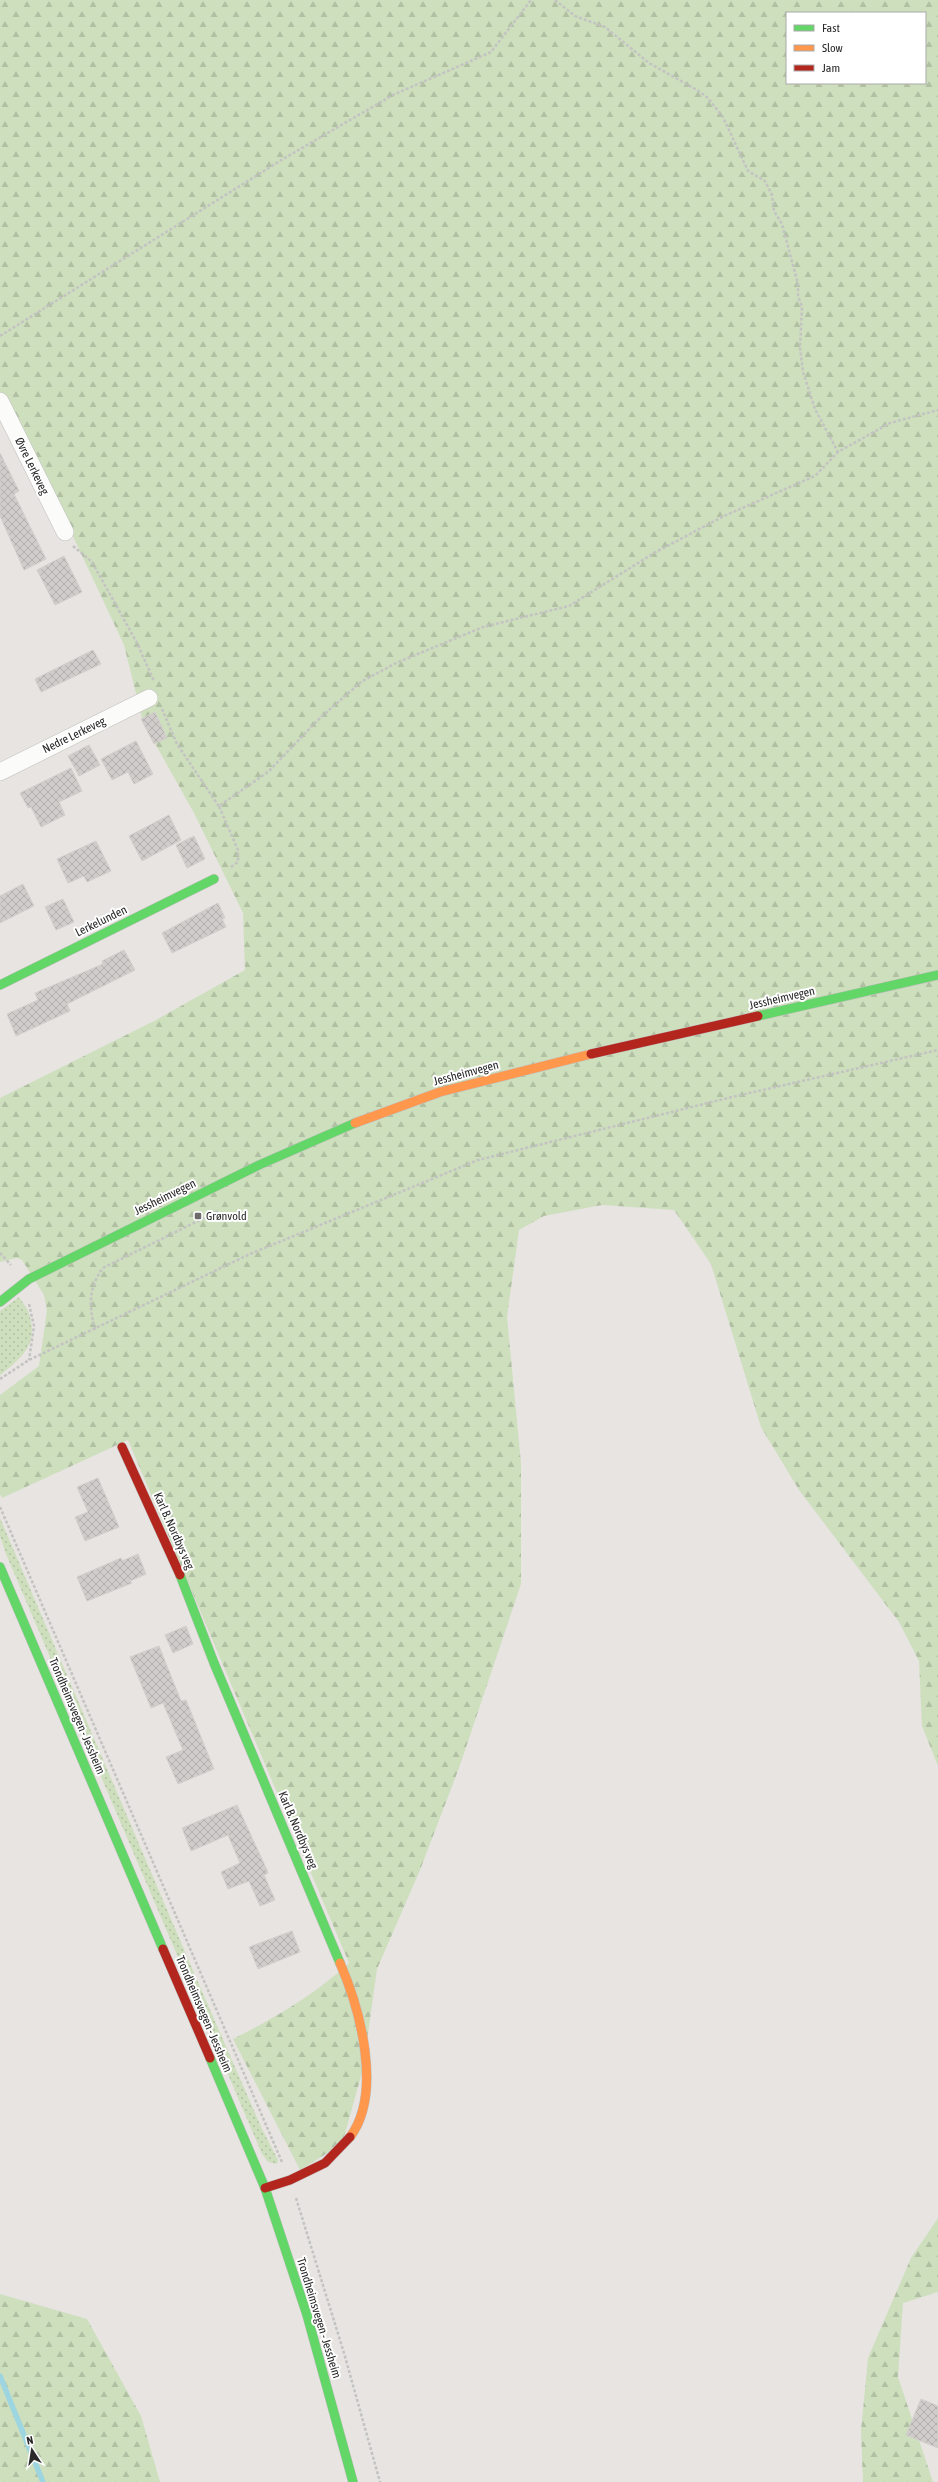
<svg xmlns="http://www.w3.org/2000/svg" width="938" height="2482" viewBox="0 0 938 2482" font-family="'Asap Condensed',sans-serif">
<style>
.grass{fill:url(#grass-dots)}
.forest{fill:url(#forest-firs);fill-rule:evenodd}
.lines{fill:none;stroke-linecap:round;stroke-linejoin:round}
.stream{stroke:#9dd5e0;stroke-width:5.5}
.building{fill:url(#building-cross-hatch);stroke:#d2d0cd}
.street-casing{stroke:#c0bfbf;stroke-width:18}
.fast-casing{stroke:#c0bfbf;stroke-width:10}
.slow-casing{stroke:#c0bfbf;stroke-width:10}
.jam-casing{stroke:#c0bfbf;stroke-width:10}
.path{stroke:#c3c3c2;stroke-width:2.5;stroke-dasharray:3 2;stroke-linecap:butt}
.street{stroke:#fbfbfa;stroke-width:17}
.fast{stroke:#63d668;stroke-width:9}
.slow{stroke:#ff974d;stroke-width:9}
.jam{stroke:#b3261e;stroke-width:9}
.poi-dot{fill:#6c6b6a;stroke:#fff;stroke-width:1.5}
.labels{text-anchor:middle;stroke-width:4;stroke-linejoin:round;paint-order:stroke}
.street-label{font-size:12px;fill:#2a2a2a;stroke:#fff}
.poi-label{font-size:12px;fill:#2a2a2a;stroke:#fff;text-anchor:start}
</style>
<defs>
<pattern id="grass-dots" width="8" height="8" patternUnits="userSpaceOnUse"><rect width="8" height="8" fill="#cedfbe"/><path d="M2 2h.1M6 6h.1" fill="none" stroke="#b1c0a3" stroke-width="1.8" stroke-linecap="round"/></pattern>
<pattern id="forest-firs" width="22" height="20" patternUnits="userSpaceOnUse"><rect width="22" height="20" fill="#cedfbe"/><path d="M5 1l3.5 6h-7zM16 11l3.5 6h-7z" fill="#b1c0a3"/></pattern>
<pattern id="building-cross-hatch" width="8" height="8" patternUnits="userSpaceOnUse"><rect width="8" height="8" fill="#cfccca"/><path d="M0 0l8 8M0 8l8-8" fill="none" stroke="#b2afae"/></pattern>
</defs>
<rect width="100%" height="100%" fill="#e7e4e1"/>
<g class="grass">
<path d="M19,1297C22,1302 24,1304 27,1309C41,1341 23,1358 0,1375V1311Z"/>
<path d="M0,1518L191,1966L262,2129L278,2160L277,2164L268,2162L262,2154L6,1554L0,1536Z"/>
</g>
<g class="forest">
<path d="M0,0H938V1766L922,1726L919,1661L899,1622L799,1490L761,1427L711,1264L674,1210L602,1205L544,1216L519,1230L507,1317L521,1463V1584L459,1768L420,1870L377,1969L363,2069L342,2144L300,2170L233,2039C275,2018 314,1995 349,1963L128,1440L2,1498L0,1494V1395L39,1366L47,1310L44,1295L22,1260L17,1258L0,1262V1098L154,1021L245,970L243,913L194,813L143,722L124,645L63,515L0,392ZM787,13H925V83H787Z"/>
<path d="M938,2218V2292L903,2303L898,2377L933,2482H863L861,2431L868,2358L911,2258Z"/>
<path d="M0,2294L87,2319L141,2416L160,2482H0Z"/>
</g>
<g class="lines">
<path class="stream" d="M0,2376L43,2482"/>
</g>
<g class="building">
<path d="M0,453L19,491L14,494L46,559L24,570L0,516Z"/>
<path d="M64,556L82,592L55,605L37,570Z"/>
<path d="M93,650L101,664L41,692L35,679Z"/>
<path d="M155,712L167,738L154,744L141,719Z"/>
<path d="M136,741L153,774L134,784L128,772L112,780L101,759Z"/>
<path d="M89,745L100,765L79,776L68,756Z"/>
<path d="M71,768L82,791L59,802L65,815L41,827L31,807L28,808L20,793Z"/>
<path d="M169,815L181,840L142,861L129,836Z"/>
<path d="M194,836L205,859L187,868L176,845Z"/>
<path d="M96,841L111,871L87,882L84,876L68,883L57,859Z"/>
<path d="M23,884L34,906L0,923V896Z"/>
<path d="M63,899L74,922L56,930L45,907Z"/>
<path d="M218,903L225,918L222,919L226,927L172,953L162,933Z"/>
<path d="M124,950L135,970L67,1004L70,1011L16,1036L7,1014L38,1000L35,993L103,964L102,961Z"/>
<path d="M98,1478L119,1527L85,1541L75,1517L88,1512L77,1487Z"/>
<path d="M138,1554L146,1574L130,1581L132,1583L87,1601L77,1577L121,1558L122,1561Z"/>
<path d="M186,1626L193,1644L173,1653L165,1635Z"/>
<path d="M159,1646L181,1701L186,1700L214,1769L178,1784L166,1757L183,1750L163,1703L151,1708L130,1657Z"/>
<path d="M237,1805L267,1870L268,1873L264,1875L275,1900L260,1906L249,1881L228,1889L221,1872L240,1863L228,1835L191,1851L182,1828Z"/>
<path d="M292,1931L300,1952L258,1969L249,1947Z"/>
<path d="M921,2399L938,2406V2448L906,2435Z"/>
</g>
<g class="lines">
<defs>
<g id="street">
<path d="M0,401L65,532"/>
<path d="M0,772L149,698"/>
</g>
<g id="fast">
<path d="M0,985L214,879"/>
<path d="M758,1016L938,975"/>
<path d="M0,1302L29,1279L259,1165L355,1123"/>
<path d="M0,1567L163,1949"/>
<path d="M180,1575L214,1663L340,1963"/>
<path d="M210,2058L265,2188L307,2315L353,2482"/>
</g>
<g id="slow">
<path d="M355,1123L440,1092L591,1054"/>
<path d="M340,1963C360,2009 383,2093 350,2137"/>
</g>
<g id="jam">
<path d="M591,1054L758,1016"/>
<path d="M122,1447L180,1575"/>
<path d="M163,1949L210,2058"/>
<path d="M265,2188L290,2180L325,2163L350,2137"/>
</g>
</defs>
<use href="#street" class="street-casing"/>
<use href="#fast" class="fast-casing"/>
<use href="#slow" class="slow-casing"/>
<use href="#jam" class="jam-casing"/>
<g class="path">
<path d="M555,0L575,16L605,27L649,63L697,90L708,98L723,117L748,171L765,181L772,195L774,211L782,224L798,284V296L802,307L800,348L803,372L815,409L838,452"/>
<path d="M0,336L283,159L393,95L491,52L531,0"/>
<path d="M73,546L92,562L137,643L154,681"/>
<path d="M162,709L177,744L220,808"/>
<path d="M231,867L238,862V850L219,806L268,772L320,718L361,682L396,663L483,627L569,606L654,553L724,516L815,476L838,452L890,423L938,410"/>
<path d="M0,1253L11,1265"/>
<path d="M29,1304L34,1326L29,1360"/>
<path d="M95,1330C89,1306 88,1288 103,1268L218,1211"/>
<path d="M0,1379L29,1360L250,1254L478,1160L732,1097L938,1050"/>
<path d="M0,1507L282,2162"/>
<path d="M296,2198L344,2353L380,2482"/>
</g>
<use href="#street" class="street"/>
<use href="#fast" class="fast"/>
<use href="#slow" class="slow"/>
<use href="#jam" class="jam"/>
</g>
<rect class="poi-dot" x="194" y="1212" width="8" height="8" rx="2"/>
<g class="labels">
<g class="street-label">
<text transform="translate(32 466) rotate(64)" y="4">Øvre Lerkeveg</text>
<text transform="translate(74 735) rotate(-26)" y="4">Nedre Lerkeveg</text>
<text transform="translate(101 921) rotate(-26)" y="4">Lerkelunden</text>
<text transform="translate(782 998) rotate(-13)" y="4">Jessheimvegen</text>
<text transform="translate(466 1073) rotate(-15)" y="4">Jessheimvegen</text>
<text transform="translate(165 1197) rotate(-26)" y="4">Jessheimvegen</text>
<text transform="translate(174 1531) rotate(66)" y="4">Karl B. Nordbys veg</text>
<text transform="translate(77 1716) rotate(67)" y="4">Trondheimsvegen - Jessheim</text>
<text transform="translate(298 1830) rotate(67)" y="4">Karl B. Nordbys veg</text>
<text transform="translate(204 2014) rotate(67)" y="4">Trondheimsvegen - Jessheim</text>
<text transform="translate(319 2318) rotate(73)" y="4">Trondheimsvegen - Jessheim</text>
</g>
<g class="poi-label">
<text x="206" y="1220">Grønvold</text>
</g>
</g>
<rect x="786" y="12" width="140" height="72" fill="#ffffff" stroke="#aaaaaa"/>
<rect x="794" y="25" width="20" height="6" fill="#63d668" stroke="#aaaaaa"/>
<text x="822" y="32" font-size="12" fill="#2a2a2a">Fast</text>
<rect x="794" y="45" width="20" height="6" fill="#ff974d" stroke="#aaaaaa"/>
<text x="822" y="52" font-size="12" fill="#2a2a2a">Slow</text>
<rect x="794" y="65" width="20" height="6" fill="#b3261e" stroke="#aaaaaa"/>
<text x="822" y="72" font-size="12" fill="#2a2a2a">Jam</text>
<g transform="translate(32 2450) rotate(348)" stroke="#ffffff" stroke-width="3" paint-order="stroke">
<path d="M0-3L7 15L0 10L-7 15Z" fill="#2a2a2a"/>
<text y="-6" font-size="11" font-weight="bold" text-anchor="middle" fill="#2a2a2a">N</text>
</g>
</svg>
